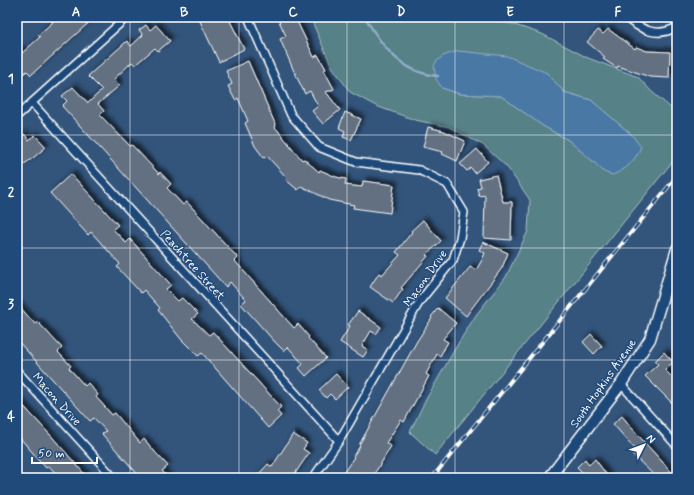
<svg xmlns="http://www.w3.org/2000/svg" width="694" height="495" viewBox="0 0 694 495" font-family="Mynerve,sans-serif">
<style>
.green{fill:#578187;stroke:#abc0c3;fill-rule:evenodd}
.water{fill:#4978a5;stroke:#92aec9}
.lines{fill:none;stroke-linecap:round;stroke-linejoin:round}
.stream{stroke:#92aec9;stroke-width:2.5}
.building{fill:#627081;stroke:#fff;filter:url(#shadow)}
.street-casing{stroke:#fff;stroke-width:10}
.secondary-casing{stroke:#fff;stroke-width:13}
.street{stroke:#1f4a7a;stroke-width:7}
.secondary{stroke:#1f4a7a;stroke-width:10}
.rail-casing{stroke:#fff;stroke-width:4}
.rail{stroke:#1f4a7a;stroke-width:2.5;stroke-dasharray:8;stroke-linecap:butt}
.grid{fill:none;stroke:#fff;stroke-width:1;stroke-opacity:0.55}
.labels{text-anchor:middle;stroke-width:3;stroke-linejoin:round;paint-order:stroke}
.street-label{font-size:12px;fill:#fff;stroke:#1f4a7a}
.neatline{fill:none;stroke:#fff;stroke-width:1.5}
.grid-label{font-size:13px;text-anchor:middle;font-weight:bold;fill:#fff}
</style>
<defs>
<filter id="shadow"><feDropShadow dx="3.5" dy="-3.5" stdDeviation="2" flood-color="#0009"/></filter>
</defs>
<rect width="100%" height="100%" fill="#33557c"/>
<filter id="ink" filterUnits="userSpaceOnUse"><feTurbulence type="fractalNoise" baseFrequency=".025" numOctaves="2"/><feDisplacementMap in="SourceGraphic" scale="8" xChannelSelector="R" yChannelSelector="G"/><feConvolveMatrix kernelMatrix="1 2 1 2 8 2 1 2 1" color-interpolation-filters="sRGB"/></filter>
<g filter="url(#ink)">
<path class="green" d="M313,17H473L512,24L542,34L588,58L638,77L652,92L677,113V156L435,455L410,432L424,403L459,342L476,315L506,277L528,231L530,200L507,167L483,145L449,127L415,120L376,106L350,92L331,65L311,19ZM547,73L564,92L591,100L632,135L640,147L604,172L595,163L568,140L543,126L501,96L460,94L442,88Z"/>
<path class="water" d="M458,51L507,56L547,73L564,92L591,100L632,135L641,147C635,161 626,170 612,175L604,172L595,163L568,140L543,126L501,96L460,94L442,88L436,79L434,66L436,62L443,56Z"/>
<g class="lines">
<path class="stream" d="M365,17C382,47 402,73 438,76"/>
</g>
<g class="building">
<path d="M48,17H95L31,75L27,71L17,79V47L22,53L40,37L38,35L53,22Z"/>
<path d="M198,17H228L244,49L219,62Z"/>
<path d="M277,17H295L314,57L318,55L326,69L324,70L334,89L326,92L340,110L323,124L312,111L318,106L310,91L305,94L293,69L280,39L286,36Z"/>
<path d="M146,25L150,30L156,25L170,41L158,51L155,48L135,65L132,62L114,79L120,85L98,104L104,111L100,115L130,146L132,145L159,174L160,172L171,184L167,188L183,205L187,202L238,258L235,261L248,276L294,328L298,324L309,337L308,338L326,358L306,376L299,368L303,364L288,347L284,351L274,341L241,304L246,300L230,282L226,287L62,106L67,101L62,96L73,87L88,103L102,90L88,76L127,41L131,46L143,35L139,30Z"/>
<path d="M608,29L635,49L636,47L647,51L670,52L669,78L650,77L618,66L617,68L603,59L605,57L587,42L598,30L603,34Z"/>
<path d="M248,61L276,126L275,127L302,160L304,159L319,172L320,170L336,177L346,179L345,185L362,187L363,181L394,185L390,213L353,208L354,205L329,200L301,186L298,190L286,180L287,178L267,156L264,158L255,146L245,123L248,121L238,98L235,100L228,86L232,84L226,71Z"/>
<path d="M345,112L361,119L351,140L343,137L345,131L339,128Z"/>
<path d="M428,127L444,131L465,141L457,161L442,154L443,152L423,147Z"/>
<path d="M24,134L29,140L35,135L46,147L33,158L17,169V141Z"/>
<path d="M477,149L488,162L475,173L471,168L467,171L460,164Z"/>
<path d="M71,174L118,225L113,229L126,243L130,239L171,285L166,289L178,301L182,298L198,314L192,319L209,335L213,332L281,407L277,411L281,416L268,428L202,353L198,356L181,339L158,310L160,308L144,290L141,293L117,267L120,264L91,232L88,235L50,193Z"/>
<path d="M496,175L503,202H512L511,240L484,238L485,195L479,196L477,188L481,187L479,179Z"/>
<path d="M423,220L441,241L426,255L428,256L401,288L403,289L393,303L370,287L379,273L382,275L400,255L396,252L412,232L411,231Z"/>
<path d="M483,242L508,253L502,268L466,316L445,298L470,267L476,270L482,260L485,253L479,250Z"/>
<path d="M17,304L35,324L38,322L62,348L58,352L71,366L69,368L85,386L88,383L98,395L96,397L112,415L115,413L140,443L144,439L155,452L168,466L162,471L169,478H141L102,434L106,431L94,418L90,421L17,340L20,337L17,333Z"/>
<path d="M438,308L456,323L443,339L448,342L440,356L437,354L426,374L429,376L404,422L401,420L386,443L391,446L380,465L371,478H340L354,457L353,456L360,446L359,445L417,341L432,318L431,317Z"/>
<path d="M358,311L381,327L376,334L371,331L362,346L368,350L363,357L340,342L350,326L348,325Z"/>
<path d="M591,334L602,346L594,354L583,342Z"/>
<path d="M664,352L673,362L665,370L677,382V408L645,376L658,364L655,361Z"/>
<path d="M336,374L348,387L335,399L330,394L326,398L319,390Z"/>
<path d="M17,399L54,439L88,478H60L49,466L46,468L20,438L17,441Z"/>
<path d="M622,416L637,434L677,478H657L632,454L636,450L613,424Z"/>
<path d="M293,434L307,443L303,449L309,453L292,478H255L268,464L272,467Z"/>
<path d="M585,459L589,465L595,459L609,478H588L577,467Z"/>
</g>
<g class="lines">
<defs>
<g id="street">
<path d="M248,17L291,115L319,147L356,162L419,170L447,184L464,212L460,238L453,260L420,301L339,441L313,478"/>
<path d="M625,17C641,30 657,38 677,27"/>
<path d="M32,103L339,441"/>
<path d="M17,116L127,17"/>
<path d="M17,371L114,478"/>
<path d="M621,384L677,446"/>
</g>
<path id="secondary" d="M549,478L621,384L650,339L677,249"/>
</defs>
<use href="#street" class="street-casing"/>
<use href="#secondary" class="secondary-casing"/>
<use href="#street" class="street"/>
<use href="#secondary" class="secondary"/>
<defs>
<path id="rail" d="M432,478L677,176"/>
</defs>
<use href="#rail" class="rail-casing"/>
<use href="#rail" class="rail"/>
</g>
</g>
<path class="grid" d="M130,17V478M239,17V478M347,17V478M455,17V478M564,17V478M17,135H677M17,248H677M17,360H677"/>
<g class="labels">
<g class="street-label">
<text transform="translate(193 265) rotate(48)" y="4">Peachtree Street</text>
<text transform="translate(425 278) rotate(-55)" y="4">Macon Drive</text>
<text transform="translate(603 383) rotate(-55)" y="4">South Hopkins Avenue</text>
<text transform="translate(57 399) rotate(48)" y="4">Macon Drive</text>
</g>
</g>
<rect width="694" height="495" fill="none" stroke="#1f4a7a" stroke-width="44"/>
<g transform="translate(644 445) rotate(48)" stroke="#1f4a7a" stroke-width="3" paint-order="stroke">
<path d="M0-3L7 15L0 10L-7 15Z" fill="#ffffff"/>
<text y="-6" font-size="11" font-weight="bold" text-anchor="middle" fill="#ffffff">N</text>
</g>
<path d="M32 457v6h65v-6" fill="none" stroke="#ffffff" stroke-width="2"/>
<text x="38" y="457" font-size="12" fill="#ffffff" stroke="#1f4a7a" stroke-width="3" paint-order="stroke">50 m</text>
<rect x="22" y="22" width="650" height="451" class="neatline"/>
<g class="grid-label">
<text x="76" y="16">A</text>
<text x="184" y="16">B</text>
<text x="293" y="16">C</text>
<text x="401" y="16">D</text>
<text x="510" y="16">E</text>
<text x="618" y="16">F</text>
<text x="11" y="83">1</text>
<text x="11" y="196">2</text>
<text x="11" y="308">3</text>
<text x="11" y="421">4</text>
</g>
</svg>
